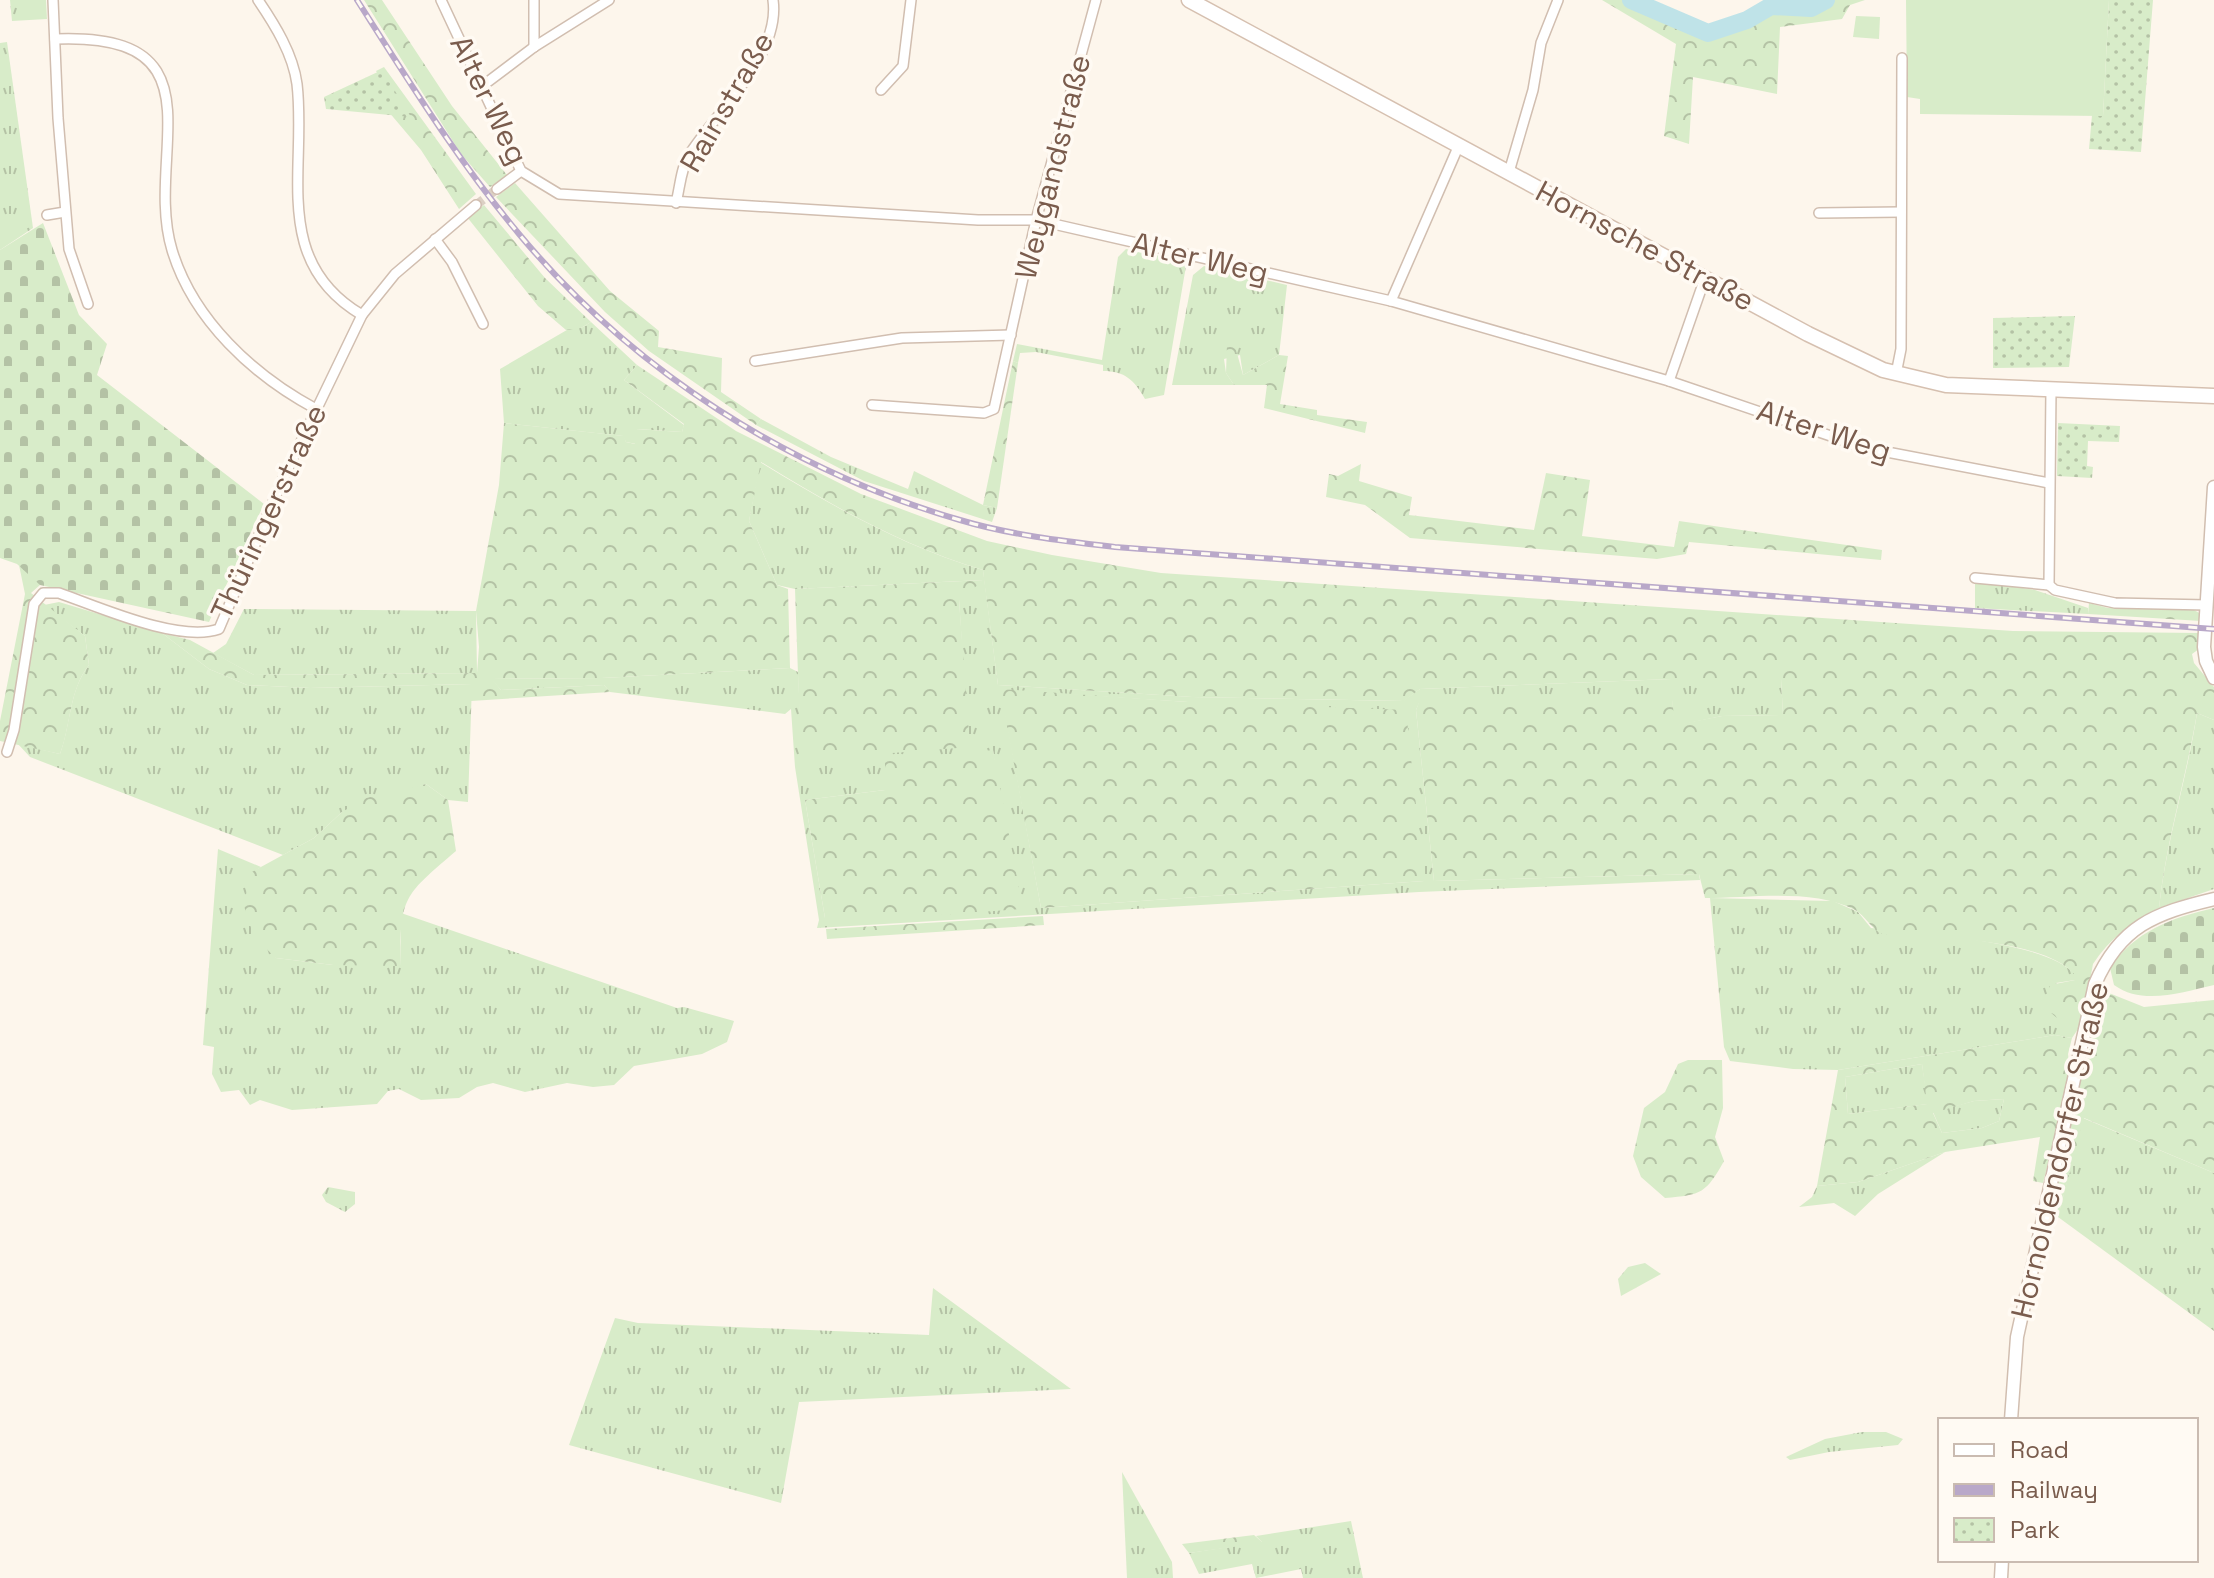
<svg xmlns="http://www.w3.org/2000/svg" width="2214" height="1578" viewBox="0 0 2214 1578" font-family="'Space Grotesk',sans-serif">
<style>
.grass{fill:url(#grass-tufts);fill-rule:evenodd}
.forest{fill:url(#forest-crowns);fill-rule:evenodd}
.cemetery{fill:url(#cemetery-stones)}
.park{fill:url(#park-dots)}
.pitch{fill:#d8ecc9}
.lines{fill:none;stroke-linecap:round;stroke-linejoin:round}
.river{stroke:#bfe3e8;stroke-width:18}
.minor-tunnel{stroke:#dcd0c4;stroke-width:9;stroke-dasharray:9 4.5;stroke-linecap:butt}
.minor-casing{stroke:#d1beb0;stroke-width:12}
.tertiary-casing{stroke:#d1beb0;stroke-width:15}
.secondary-casing{stroke:#d6c0b0;stroke-width:17}
.minor{stroke:#fff;stroke-width:9}
.tertiary{stroke:#fff;stroke-width:12}
.secondary{stroke:#fff;stroke-width:14}
.rail-casing{stroke:#b9a8c9;stroke-width:6}
.rail{stroke:#fffaf3;stroke-width:3;stroke-dasharray:9;stroke-linecap:butt}
.labels{text-anchor:middle;stroke-width:7;stroke-linejoin:round;paint-order:stroke}
.street-label{font-size:30px;fill:#7a5c4d;stroke:#fffaf3}
</style>
<defs>
<pattern id="grass-tufts" width="24" height="20" patternUnits="userSpaceOnUse" patternTransform="scale(2)"><rect width="24" height="20" fill="#d8ecc9"/><path d="M3 7l-1-3M5 7V3M7 7l1-3M15 17l-1-3M17 17v-4M19 17l1-3" fill="none" stroke="#b4c2a5"/></pattern>
<pattern id="forest-crowns" width="20" height="18" patternUnits="userSpaceOnUse" patternTransform="scale(2)"><rect width="20" height="18" fill="#d8ecc9"/><path d="M2 6a3 3 0 1 1 6 0M12 15a3 3 0 1 1 6 0" fill="none" stroke="#b4c2a5"/></pattern>
<pattern id="cemetery-stones" width="16" height="16" patternUnits="userSpaceOnUse" patternTransform="scale(2)"><rect width="16" height="16" fill="#d8ecc9"/><path d="M2 7V4a2 2 0 0 1 4 0v3zM10 15v-3a2 2 0 0 1 4 0v3z" fill="#b4c2a5"/></pattern>
<pattern id="park-dots" width="8" height="8" patternUnits="userSpaceOnUse" patternTransform="scale(2)"><rect width="8" height="8" fill="#d8ecc9"/><path d="M2 2h.1M6 6h.1" fill="none" stroke="#b4c2a5" stroke-width="1.8" stroke-linecap="round"/></pattern>
</defs>
<rect width="100%" height="100%" fill="#fdf6ec"/>
<g class="grass">
<path d="M10,0H46L47,19L12,21Z"/>
<path d="M7,42L33,228L0,250V43Z"/>
<path d="M1126,249L1181,260L1186,266L1164,395L1145,399C1134,380 1125,371 1103,371V365L1036,352L1020,353L1018,363L1013,361L1017,344L1102,360L1118,257Z"/>
<path d="M1204,266L1287,285L1279,355L1243,375L1240,355L1224,359L1226,373L1234,385H1172L1193,275Z"/>
<path d="M591,322L637,365L624,380L684,425L682,432L637,429L636,444L626,442L623,436L504,423L500,369L572,327L581,328Z"/>
<path d="M761,419L831,457L908,489L914,471L983,505L997,508L992,522L864,481L756,425Z"/>
<path d="M760,462C832,506 902,546 983,570L998,685L1193,697L1403,701L1420,689L1671,679H1781L1783,715L1722,716L1674,726L1672,700L1419,703L1416,710L1434,881L1699,874L1700,880L1419,892L817,928L819,920L795,767L791,709L785,714L610,692L604,685L501,690L491,679L602,678L790,668L798,672L802,759L962,646L959,599L983,580L795,589L777,585L749,521ZM1001,690L1188,702L1424,881L1041,908ZM993,750L995,765L825,918L805,800L885,790Z"/>
<path d="M1975,581L2035,590L2088,608V614L1975,608Z"/>
<path d="M59,602L162,633L209,669L247,685L310,688L472,684L468,802L448,800L426,784L342,812L314,838L283,855L30,757L18,744L60,754C71,724 69,690 89,665L85,636L44,605Z"/>
<path d="M244,609L476,611L477,673L254,675L213,653L226,644Z"/>
<path d="M2197,713L2214,720V889L2159,908C2166,841 2187,779 2197,713Z"/>
<path d="M218,849L261,867L250,874L276,958L333,965H401V913L677,1008L684,1007L734,1021L727,1042L702,1054L634,1066L614,1085L593,1087L567,1083L525,1092L493,1083L477,1087L459,1098L421,1100L399,1089L388,1091L377,1104L292,1110L260,1100L250,1105L239,1090L221,1092L212,1074L214,1047L203,1045Z"/>
<path d="M1710,898L1833,901L1858,912L1871,928C1919,934 2045,940 2076,975L2075,980L2056,983L2082,1023L2072,1038L2055,1035L1838,1070L1793,1069L1730,1061L1724,1047Z"/>
<path d="M1922,1064L1928,1104L1848,1114L1845,1077Z"/>
<path d="M2004,1099L1999,1121L1982,1128L1942,1133L1933,1112L1974,1101Z"/>
<path d="M2083,1118L2214,1173V1331L2058,1217Z"/>
<path d="M1945,1152L1878,1194L1855,1216L1834,1203L1799,1207L1812,1197L1817,1186L1858,1182Z"/>
<path d="M328,1187L355,1192V1204L345,1212L326,1202L322,1195Z"/>
<path d="M1645,1263L1661,1274L1621,1296L1618,1279L1628,1267Z"/>
<path d="M933,1288L1071,1389L799,1402L781,1503L569,1445L615,1318L638,1323L929,1335Z"/>
<path d="M1862,1432H1886L1903,1439L1898,1445L1829,1452L1790,1460L1786,1457L1825,1439Z"/>
<path d="M1122,1472L1172,1562L1173,1578H1127Z"/>
<path d="M1351,1521L1363,1578H1303L1301,1569L1256,1578L1252,1564L1199,1574L1189,1553L1262,1542L1256,1536Z"/>
</g>
<g class="forest">
<path d="M364,0H382L452,106L507,175L490,187L461,154Z"/>
<path d="M1602,0H1649L1702,26L1735,23L1778,6L1822,5L1824,0H1865L1850,5L1842,19L1780,27L1777,94L1693,77L1689,144L1664,136L1676,44Z"/>
<path d="M384,67L476,194L459,209L421,150L388,111L396,102L376,71Z"/>
<path d="M515,183L610,291L659,331L658,347L722,358L721,392L761,419L756,425L649,351L605,312L496,197Z"/>
<path d="M484,205L545,278L591,322L581,328L566,330L538,306L467,217Z"/>
<path d="M1227,344L1235,346L1243,375L1279,355L1288,356L1280,404L1317,410V415L1367,422L1365,433L1264,408L1267,385H1234L1226,373Z"/>
<path d="M1013,361L1018,363L997,508L983,505Z"/>
<path d="M637,365L736,431L861,494L987,541L1052,555L1161,573L2013,631L2201,633L2199,649L2192,654L2194,663L2214,687V720L2197,713C2186,779 2166,841 2159,908C2133,921 2109,939 2093,964L2082,1023L2057,1018L2043,1006L2050,985L2075,980V975C2044,938 1930,937 1882,934C1870,928 1866,916 1855,910C1813,888 1751,898 1705,898L1699,874L1434,881L1416,710L1419,702L1672,699L1675,725L1722,716L1783,715L1781,679H1671L1420,689L1404,701L1192,697L998,685L984,580L959,600L970,747L801,760L795,589L984,580L983,570C903,546 832,506 761,462L749,521L777,585L788,589L790,668L602,678L492,679L501,690L604,685L610,692L471,701V684L310,688L247,685L209,669L162,633L190,640L254,675L477,673L479,647L476,611L499,485L504,423L624,436L626,442L635,444L636,429L682,432L684,424L624,380Z"/>
<path d="M1361,464L1359,481L1412,497L1409,515L1534,530L1546,473L1590,480L1582,536L1674,547L1679,521L1882,550L1881,560L1689,542L1686,554L1657,559L1410,538L1365,505L1326,497L1329,474L1338,476Z"/>
<path d="M19,565L37,574L40,585L31,593L85,636L89,665C69,690 71,725 60,754L0,741V721L25,594Z"/>
<path d="M2089,603L2108,608L2194,610L2201,614V621L2088,614Z"/>
<path d="M1000,689L1188,702L1406,710L1424,881L1041,908Z"/>
<path d="M993,750L1023,909L831,923L825,918L805,800L885,790V761Z"/>
<path d="M426,784L448,800L456,851C405,895 399,896 401,966L333,965L276,958L254,937L244,906L250,873L314,838L342,812L366,798Z"/>
<path d="M1043,916L1044,925L827,939L826,929Z"/>
<path d="M2099,989L2144,1007L2214,1000V1173L2084,1118L2058,1217L2049,1210Z"/>
<path d="M2055,1035L2072,1038L2068,1054L2070,1072L2043,1183L2033,1181L2040,1137L1945,1152L1858,1182L1817,1186L1838,1070ZM1922,1064L1927,1104L1848,1114L1845,1077ZM2004,1099L1999,1121L1982,1128L1942,1133L1933,1113L1974,1101Z"/>
<path d="M1688,1060H1722L1723,1108L1715,1137L1724,1161C1706,1193 1702,1195 1665,1198L1641,1177L1633,1156L1644,1108L1665,1092L1678,1064Z"/>
<path d="M1254,1535L1262,1542L1263,1547L1253,1550L1240,1546L1189,1553L1182,1544Z"/>
</g>
<g class="cemetery">
<path d="M43,223L79,315L107,344L97,375L264,504L209,622L40,585L17,564L0,558V250Z"/>
<path d="M2214,908V985C2182,992 2143,1006 2114,985L2110,968C2134,932 2170,918 2214,908Z"/>
</g>
<g class="park">
<path d="M2109,0H2153L2141,152L2089,149L2092,115L2103,116Z"/>
<path d="M382,70L411,117L326,109L324,97Z"/>
<path d="M2075,316L2069,367L1993,368V318Z"/>
<path d="M2058,423L2120,426L2119,442L2088,441L2087,466L2093,467L2092,478L2057,476Z"/>
</g>
<g class="pitch">
<path d="M1906,0H2109L2103,116L1920,114V99L1907,97Z"/>
<path d="M1856,16L1880,17L1879,39L1853,37Z"/>
</g>
<g class="lines">
<path class="river" d="M1631,0L1708,33L1747,20L1771,6L1811,8L1826,0"/>
<path class="minor-tunnel" d="M476,205L497,189"/>
<defs>
<g id="minor">
<path d="M53,0L58,118L69,249L88,304"/>
<path d="M258,0C275,25 293,54 297,84C307,168 270,261 362,315"/>
<path d="M441,0L521,171L559,194L978,220H1036L1391,301L1669,381L1866,448L2049,483"/>
<path d="M55,39C227,32 143,154 172,250C193,320 254,376 316,409"/>
<path d="M534,47V0"/>
<path d="M481,87L534,47L609,0"/>
<path d="M881,90L903,66L911,0"/>
<path d="M1509,172L1533,90L1541,43L1558,0"/>
<path d="M497,189L521,171"/>
<path d="M676,203C680,187 681,168 689,155C716,112 781,55 773,0"/>
<path d="M1819,213L1901,212"/>
<path d="M47,215L65,212"/>
<path d="M435,239L452,262L483,324"/>
<path d="M1391,301L1459,145"/>
<path d="M755,361L902,338L1011,335"/>
<path d="M1896,374L1901,349L1902,58"/>
<path d="M1669,381L1705,278"/>
<path d="M872,405L984,413L994,409L1036,220L1096,0"/>
<path d="M1975,578L2049,585L2051,389"/>
<path d="M2049,585L2055,590L2115,603L2207,605"/>
<path d="M7,752L14,730L34,604L43,593H59C99,607 179,643 219,629L282,481L362,315L395,274L476,205"/>
</g>
<g id="tertiary">
<path d="M2214,487L2204,647L2206,661L2214,678"/>
<path d="M2011,1420L2017,1337L2095,984C2120,926 2155,913 2214,899"/>
<path d="M2001,1578L2002,1560"/>
</g>
<path id="secondary" d="M1189,0L1808,334L1883,370L1946,385L2214,396"/>
</defs>
<use href="#minor" class="minor-casing"/>
<use href="#tertiary" class="tertiary-casing"/>
<use href="#secondary" class="secondary-casing"/>
<use href="#minor" class="minor"/>
<use href="#tertiary" class="tertiary"/>
<use href="#secondary" class="secondary"/>
<defs>
<path id="rail" d="M357,0C408,80 458,161 519,234C632,370 790,471 960,520C1010,535 1063,541 1115,547L2214,629"/>
</defs>
<use href="#rail" class="rail-casing"/>
<use href="#rail" class="rail"/>
</g>
<g class="labels">
<g class="street-label">
<text transform="translate(489 100) rotate(64)" y="10">Alter Weg</text>
<text transform="translate(727 102) rotate(-60)" y="10">Rainstraße</text>
<text transform="translate(1053 167) rotate(-76)" y="10">Weygandstraße</text>
<text transform="translate(1645 246) rotate(28)" y="10">Hornsche Straße</text>
<text transform="translate(1200 258) rotate(13)" y="10">Alter Weg</text>
<text transform="translate(1824 431) rotate(18)" y="10">Alter Weg</text>
<text transform="translate(269 512) rotate(-65)" y="10">Thüringerstraße</text>
<text transform="translate(2060 1150) rotate(-77)" y="10">Hornoldendorfer Straße</text>
</g>
</g>
<rect x="1938" y="1418" width="260" height="144" fill="#fffaf3" stroke="#cabbb1" stroke-width="2"/>
<rect x="1954" y="1444" width="40" height="12" fill="#ffffff" stroke="#cabbb1" stroke-width="2"/>
<text x="2010" y="1458" font-size="24" fill="#7a5c4d">Road</text>
<rect x="1954" y="1484" width="40" height="12" fill="#b9a8c9" stroke="#cabbb1" stroke-width="2"/>
<text x="2010" y="1498" font-size="24" fill="#7a5c4d">Railway</text>
<rect x="1954" y="1518" width="40" height="24" fill="url(#park-dots)" stroke="#cabbb1" stroke-width="2"/>
<text x="2010" y="1538" font-size="24" fill="#7a5c4d">Park</text>
</svg>
